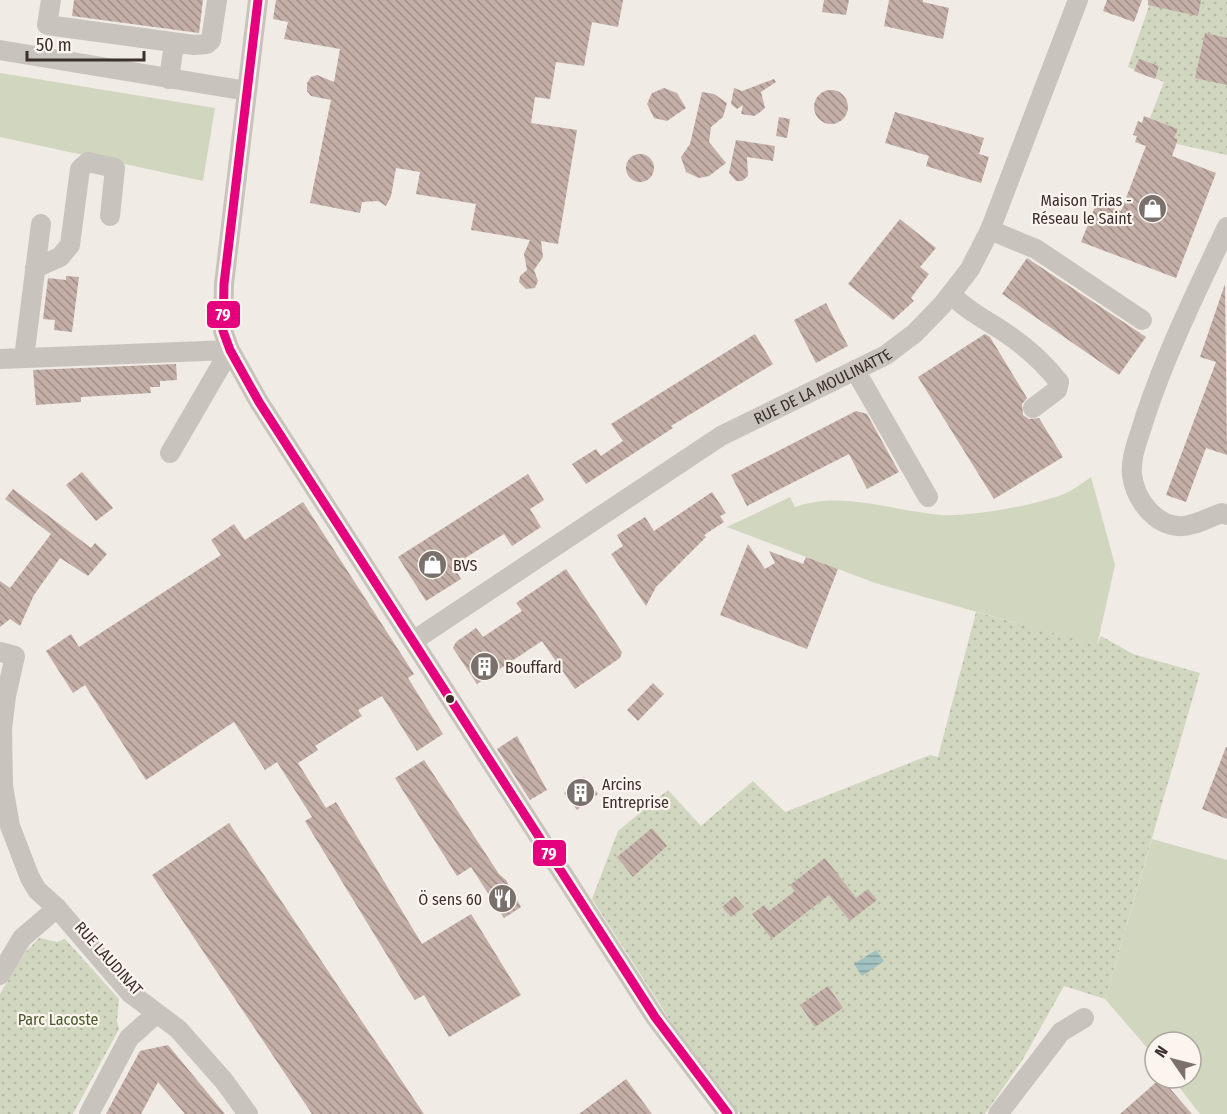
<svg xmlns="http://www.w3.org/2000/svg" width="1227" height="1114" viewBox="0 0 1227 1114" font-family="'Fira Sans Condensed',sans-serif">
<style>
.grass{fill:#d1d6bf}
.park{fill:url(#park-dots)}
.water{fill:url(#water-rules)}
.building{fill:url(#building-back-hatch)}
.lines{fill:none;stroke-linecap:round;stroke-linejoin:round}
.minor{stroke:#c9c3be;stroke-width:20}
.bus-1-casing{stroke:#fbf5ee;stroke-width:14}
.bus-1{stroke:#e5007d;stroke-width:9}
.bus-dot{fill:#3b302b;stroke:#fbf5ee;stroke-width:2}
.labels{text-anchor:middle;stroke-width:4.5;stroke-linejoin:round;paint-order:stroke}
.poi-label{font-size:16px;fill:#3b302b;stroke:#fbf5ee;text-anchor:start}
.street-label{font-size:16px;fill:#3b302b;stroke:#fbf5ee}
.park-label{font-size:16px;fill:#4a5a2e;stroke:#fbf5ee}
.line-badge{stroke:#fbf5ee;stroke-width:2}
.badge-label{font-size:16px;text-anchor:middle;font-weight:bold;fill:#fff}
</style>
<defs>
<pattern id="park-dots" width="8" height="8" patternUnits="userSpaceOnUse" patternTransform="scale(1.5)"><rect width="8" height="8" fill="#d1d6bf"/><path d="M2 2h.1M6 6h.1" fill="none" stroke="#b4b8a4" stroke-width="1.8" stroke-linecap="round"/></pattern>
<pattern id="water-rules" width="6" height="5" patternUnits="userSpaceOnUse" patternTransform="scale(1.5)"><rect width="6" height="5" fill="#a1c2c1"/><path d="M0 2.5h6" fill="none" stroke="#849e9d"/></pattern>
<pattern id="building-back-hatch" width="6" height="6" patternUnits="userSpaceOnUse" patternTransform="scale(1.5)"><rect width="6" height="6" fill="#c3afa7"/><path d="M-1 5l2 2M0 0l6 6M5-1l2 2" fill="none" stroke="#a08f88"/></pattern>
</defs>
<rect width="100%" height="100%" fill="#f0ebe5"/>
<g class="grass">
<path d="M0,73L215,108L203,181L0,137Z"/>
<path d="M1091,477L1115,565L1097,646L875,583L727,527L790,497L795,507C842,490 894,511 941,515C969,517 1048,504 1072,490C1079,486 1085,481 1091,477Z"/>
<path d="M1152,839L1227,860V1114H1200L1172,1078H1191V1042H1155V1057L1105,999Z"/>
</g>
<g class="park">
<path d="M1151,0H1227V155L1177,144L1178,139L1174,138L1177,129L1150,118L1164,82L1128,67Z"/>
<path d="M976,612L1097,645L1101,636L1133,654L1200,673L1105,999L1064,986L1023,1059L985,1114H740L677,1031L592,899L618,831L668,790L701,826L753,781L785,812L930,755L938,757Z"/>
<path d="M39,938L57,942L65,939L119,999L117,1021L119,1029L73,1114H0V994L25,953Z"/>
</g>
<path class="water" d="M876,950L884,961L862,976L854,964Z"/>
<g class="building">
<path d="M74,0H203L199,33L72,16Z"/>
<path d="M276,0H623L618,27L592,22L584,66L556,62L550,99L535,97L531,123L577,130L558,244L541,241L543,257L534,270L538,281L535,288L526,289L519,282L520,276L527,270L524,254L530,240L471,230L476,204L416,194L420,172L396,168L391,196L386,206L378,201L362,202L360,213L310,203L331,100L311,96L307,91V83L311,77L317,75L334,82L340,49L284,39L288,22L273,19Z"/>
<path d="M824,0H849L846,15L822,12Z"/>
<path d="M889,0H923V2L949,8L943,39L884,26Z"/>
<path d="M1107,0H1142L1134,22L1103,11Z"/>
<path d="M1148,0H1201L1198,16L1148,5Z"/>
<path d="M1205,33L1227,38V85L1195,78Z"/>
<path d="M1139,59L1159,66L1155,79L1134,71Z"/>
<path d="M774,79L776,82L761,92L765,108L759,113L754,116L741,114L743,105L737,109L731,104L734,88L742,91Z"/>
<path d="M664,88L677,93L686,108L667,121L654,118L647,104L652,93Z"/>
<circle cx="831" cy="107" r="17"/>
<path d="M702,92L714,94L727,103L723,117L711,127L709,142L726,163L709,176L699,178L686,172L681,157L690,144Z"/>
<path d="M895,112L984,138L979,154L989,157L981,183L926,166L929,156L885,143Z"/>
<path d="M1144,116L1178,129L1174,138L1178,139L1172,156L1216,173L1176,278L1081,242L1097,202L1121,211L1146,146L1135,142L1137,136L1133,135L1138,121L1142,123Z"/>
<path d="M779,117L790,119L787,138L776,136Z"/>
<path d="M736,140L775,146L773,161L747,157L748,176L742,181H736L729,173Z"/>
<circle cx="640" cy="168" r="14"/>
<path d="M900,219L936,248L920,267L929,274L911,298L914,301L893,320L848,284Z"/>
<path d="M1027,258L1146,337L1119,375L1002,294Z"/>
<path d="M66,276L79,277L72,332L54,330L55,320L43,319L48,278L66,280Z"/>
<path d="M1225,284L1227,455L1206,448L1186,502L1166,495L1216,362L1200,357Z"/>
<path d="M826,303L848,346L816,363L794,320Z"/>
<path d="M755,334L773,364L671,426L673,428L586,484L572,464L596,449L601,456L623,441L611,424Z"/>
<path d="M985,334L990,337L1027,398L1022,404L1023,415L1029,419L1039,418L1063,457L994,499L918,377Z"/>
<path d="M176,364L177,380L160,381V387H150L151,393L81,397V402L36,405L33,370Z"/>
<path d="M856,411L867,414L899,472L867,489L849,454L747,506L731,475Z"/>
<path d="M82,472L113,508L96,521L66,485Z"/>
<path d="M528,474L544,500L530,509L541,527L512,546L504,534L465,558L467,562L455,569L461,579L426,601L398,557Z"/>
<path d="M13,489L91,548L95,543L107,554L88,576L60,558L34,595L20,626L10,619L0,627V581L10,588L51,534L5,499Z"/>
<path d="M712,492L726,513L720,516L724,522L704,535L706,537L656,587L646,606L611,554L623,546L617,535L645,517L654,531Z"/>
<path d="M303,502L414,674L408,678L443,734L417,751L382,696L358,710L362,716L315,746L318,750L298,763L326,808L336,802L422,944L471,914L521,995L449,1037L424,995L415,1000L407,988L305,821L312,817L277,762L265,770L234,722L146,780L85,685L73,693L46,651L71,634L79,647L221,555L211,540L234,524L245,540Z"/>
<path d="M748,544L765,569L775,563L769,551L803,564L806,557L838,569L807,649L720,615Z"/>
<path d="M566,569L622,652L620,658L575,689L542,641L477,684L453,648L456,642L476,628L483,637L522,611L516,603Z"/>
<path d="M653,683L664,694L638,721L627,710Z"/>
<path d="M517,736L547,790L530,800L497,749Z"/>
<path d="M1226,747H1227V819L1202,809Z"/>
<path d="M424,760L499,874L506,880L521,907L504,918L471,867L457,876L395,778Z"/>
<path d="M584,777L598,794L577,810L564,793Z"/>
<path d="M229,823L308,941L424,1114H312L152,875Z"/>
<path d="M652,828L667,846L633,877L617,857Z"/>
<path d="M825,858L856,898L868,889L877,900L850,921L829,895L772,939L752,914L764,905L769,911L795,891L790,885Z"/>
<path d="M735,896L744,907L731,917L722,907Z"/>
<path d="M828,986L843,1008L815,1027L800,1005Z"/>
<path d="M168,1045L225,1114H185L158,1082L141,1114H106L140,1051Z"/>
<path d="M1161,1078L1192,1114H1120Z"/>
<path d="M626,1079L652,1114H579Z"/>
</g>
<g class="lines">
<g class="minor">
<path d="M51,0L47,25L194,45L207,44L211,40L217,0"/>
<path d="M258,0L224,284L223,331L230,350L259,402L655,1017L728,1114"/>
<path d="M0,50L247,91"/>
<path d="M169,79L174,44"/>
<path d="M1227,227C1197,290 1167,351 1145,417C1140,435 1130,456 1132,475C1135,498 1153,524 1178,526C1190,528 1210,517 1222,513L1227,515"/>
<path d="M990,230L1036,249L1142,320"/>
<path d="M35,268L60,257L70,245L80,169L88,162L115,168L110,216"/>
<path d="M951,294C966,310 986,320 1004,332C1024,345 1044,363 1059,382L1057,390L1033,408"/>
<path d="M24,358L41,224"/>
<path d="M0,359L230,350L170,453"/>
<path d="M855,370L928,497"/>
<path id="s1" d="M413,641L721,436L886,355L915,333L943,304L970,269L990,230L1078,0"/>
<path d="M0,652L15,656L6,696L2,729L3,786L10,826L30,878L37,890L57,908L130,993L178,1029L224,1081L248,1114"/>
<path d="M0,975L22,938L57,908"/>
<path d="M89,1114L129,1038L156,1014"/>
<path d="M998,1114L1061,1032L1084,1018"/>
</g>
<defs>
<path id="bus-1" d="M258,0L224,284L223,331L230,350L259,402L655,1017L728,1114"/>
</defs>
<use href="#bus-1" class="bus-1-casing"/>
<use href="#bus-1" class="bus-1"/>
</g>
<defs>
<symbol id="shop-disc" viewBox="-11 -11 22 22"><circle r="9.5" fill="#7a716c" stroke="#fbf5ee"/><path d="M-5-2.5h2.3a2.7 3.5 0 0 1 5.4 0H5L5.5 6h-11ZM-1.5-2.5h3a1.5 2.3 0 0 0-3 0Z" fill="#fff"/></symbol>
<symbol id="building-disc" viewBox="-11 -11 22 22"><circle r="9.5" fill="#7a716c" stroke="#fbf5ee"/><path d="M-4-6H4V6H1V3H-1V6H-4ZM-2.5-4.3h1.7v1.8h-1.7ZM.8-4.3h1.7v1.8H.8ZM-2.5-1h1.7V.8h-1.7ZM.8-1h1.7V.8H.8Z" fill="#fff"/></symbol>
<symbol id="restaurant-disc" viewBox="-11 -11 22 22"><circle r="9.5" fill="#7a716c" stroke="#fbf5ee"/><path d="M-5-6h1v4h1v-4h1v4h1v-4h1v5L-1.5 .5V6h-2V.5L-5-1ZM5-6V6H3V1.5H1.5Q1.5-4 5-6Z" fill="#fff"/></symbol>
</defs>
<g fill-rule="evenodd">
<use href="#shop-disc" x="1136" y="192" width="33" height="33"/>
<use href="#shop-disc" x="416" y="548" width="33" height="33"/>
<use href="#building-disc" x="468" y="650" width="33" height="33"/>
<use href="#building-disc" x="564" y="776" width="33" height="33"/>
<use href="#restaurant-disc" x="486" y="882" width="33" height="33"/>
</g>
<circle class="bus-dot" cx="450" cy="699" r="5"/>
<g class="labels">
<g class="poi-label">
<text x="1132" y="206" text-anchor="end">Maison Trias -<tspan x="1132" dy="18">Réseau le Saint</tspan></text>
<text x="453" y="571">BVS</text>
<text x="505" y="673">Bouffard</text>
<text x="602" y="790">Arcins<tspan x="602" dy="18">Entreprise</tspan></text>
<text x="482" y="905" text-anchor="end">Ö sens 60</text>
</g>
<g class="street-label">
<text dy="6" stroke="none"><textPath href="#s1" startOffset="483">RUE DE LA MOULINATTE</textPath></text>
<text transform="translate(109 958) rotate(48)" y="6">RUE LAUDINAT</text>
</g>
<g class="park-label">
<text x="58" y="1025">Parc Lacoste</text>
</g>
</g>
<g class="line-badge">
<rect x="206" y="300" width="35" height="29" rx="6" fill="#e5007d"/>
<rect x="532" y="839" width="35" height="28" rx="6" fill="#e5007d"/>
</g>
<g class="badge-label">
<text x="223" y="320">79</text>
<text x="549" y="859">79</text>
</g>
<g transform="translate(1173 1060) rotate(305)"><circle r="28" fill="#fbf5ee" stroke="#aea6a0" stroke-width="1.5"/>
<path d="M0-4.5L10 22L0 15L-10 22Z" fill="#7a716c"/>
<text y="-9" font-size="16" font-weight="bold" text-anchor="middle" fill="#3b302b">N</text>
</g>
<path d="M27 51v9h117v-9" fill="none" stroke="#3b302b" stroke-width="3"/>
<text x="36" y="51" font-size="18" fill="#3b302b" stroke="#fbf5ee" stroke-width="4.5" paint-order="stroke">50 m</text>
</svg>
